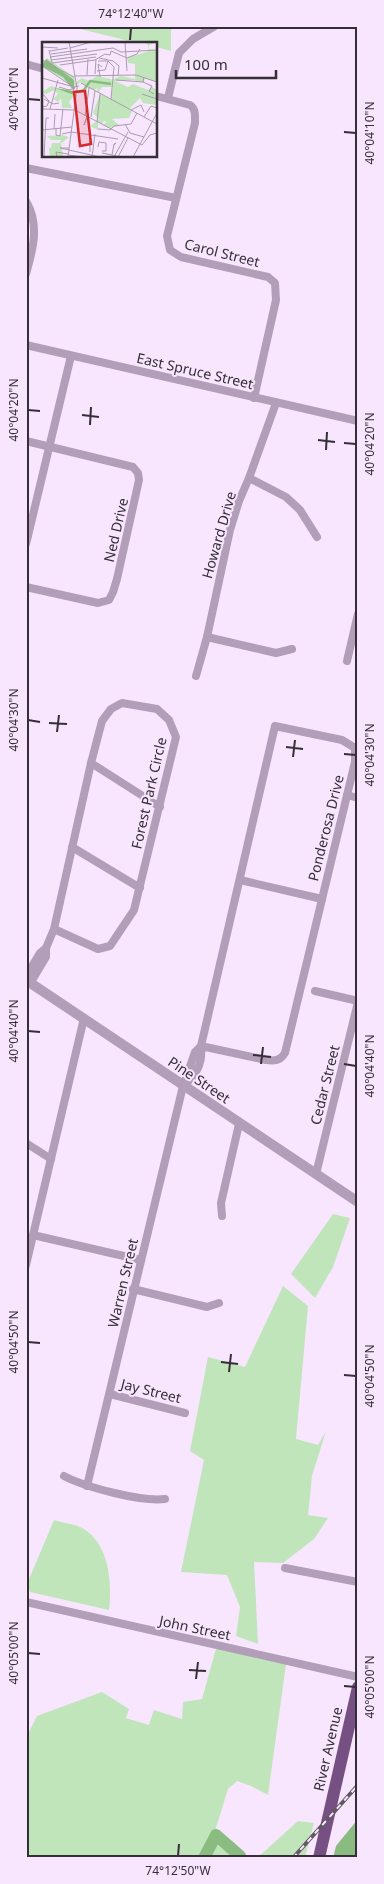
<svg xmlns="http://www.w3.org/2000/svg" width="384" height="1884" viewBox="0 0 384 1884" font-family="'Noto Sans',sans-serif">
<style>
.green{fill:#c1e5bb}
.water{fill:#8abb81}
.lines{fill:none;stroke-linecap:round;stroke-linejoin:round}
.river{stroke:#8abb81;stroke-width:12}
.minor{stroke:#b29eb9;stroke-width:8}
.tertiary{stroke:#b29eb9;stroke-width:10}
.trunk{stroke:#765082;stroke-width:12}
.rail-casing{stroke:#615864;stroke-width:4}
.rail{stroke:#f8e6fe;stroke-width:2;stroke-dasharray:5.5;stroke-linecap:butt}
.ticks{fill:none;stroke:#352e37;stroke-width:2}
.labels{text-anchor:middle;stroke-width:4;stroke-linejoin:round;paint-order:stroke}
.street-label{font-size:14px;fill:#352e37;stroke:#f8e6fe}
.inset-river{fill:none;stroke:#8abb81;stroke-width:2.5}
.inset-road{fill:none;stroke:#aa9cae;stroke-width:1}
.view{fill:#d62828;fill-opacity:0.15;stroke:#d62828;stroke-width:2.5}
.inset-edge{fill:none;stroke:#352e37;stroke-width:2.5}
.neatline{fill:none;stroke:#352e37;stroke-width:2}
.ticks-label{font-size:12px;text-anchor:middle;fill:#352e37}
</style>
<rect width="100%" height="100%" fill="#f8e6fe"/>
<g class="green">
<path d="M68,26H171V51L156,47V44H141Z"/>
<path d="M333,1214L350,1218L333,1267L315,1298L291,1274Z"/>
<path d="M283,1286L308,1306L296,1439L318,1445L326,1431L312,1476L308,1515L328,1518L314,1539L283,1563L254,1562L258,1644L236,1636L240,1607L227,1575L181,1572L204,1460L190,1451L208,1357L245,1367Z"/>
<path d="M54,1520C63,1523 76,1524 84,1529C110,1546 112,1583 109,1610L30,1592L27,1584Z"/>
<path d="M217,1645L287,1657L268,1795L251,1786L237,1781L228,1789L215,1831L235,1843L247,1858H26V1738L37,1716L102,1692L129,1709L126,1718L149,1725L154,1710L182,1719L183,1702L202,1699Z"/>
<path d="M298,1821L314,1823L305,1858H257Z"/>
</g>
<path class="water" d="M358,1819V1858H333L336,1846Z"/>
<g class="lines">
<path class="river" d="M204,1858L216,1835L240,1856V1858"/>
<g class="minor">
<path d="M26,64L44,69"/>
<path d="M156,96L190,105C196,109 195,116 195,123L167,236L170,250L181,257L268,277L275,283L276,300L254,398"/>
<path d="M168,98L179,53L193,39L215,26"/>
<path d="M26,168L176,198"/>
<path d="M26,201C40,225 33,249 26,274"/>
<path d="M26,345L358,421"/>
<path d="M26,441L133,467L138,473L139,480L117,579L113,592L109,600L98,603L26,587"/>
<path d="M249,478L286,497L300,510L317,537"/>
<path d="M26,544L71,356"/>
<path d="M207,637L276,653L292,649"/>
<path d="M347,661L358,614"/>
<path d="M196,676L207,637L230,530L239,501L249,478L276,403"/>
<path d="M91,763L160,807"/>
<path d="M347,795L358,798"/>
<path d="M72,847L140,888"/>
<path d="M240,880L322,899"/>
<path d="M26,976L40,953L46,948"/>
<path d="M31,982L46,957V948L54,929L91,763L102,721L111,709L122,703L157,709L169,720L176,737L134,910L110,946L98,949L54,929"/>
<path d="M315,991L358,1001"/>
<path d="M201,1046L275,726L342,740L355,748V762L285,1053C280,1061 275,1061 266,1060L201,1046L195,1052L183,1086C196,1075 203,1064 201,1046"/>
<path d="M26,1143L51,1159"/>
<path d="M316,1174L358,1002"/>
<path d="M222,1216L221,1203L239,1124"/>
<path d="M33,1235L141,1260"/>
<path d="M26,1265L84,1018"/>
<path d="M133,1289L207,1307L219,1303"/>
<path d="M110,1394L185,1413"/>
<path d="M64,1476C85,1487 141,1502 165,1499"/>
<path d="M87,1486L183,1086"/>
<path d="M285,1568L358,1582"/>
<path d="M26,1602L358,1677"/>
</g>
<path class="tertiary" d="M26,980L358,1202"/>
<path class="trunk" d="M319,1858L358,1687"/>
<defs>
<path id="rail" d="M293,1858L358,1785"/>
</defs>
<use href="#rail" class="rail-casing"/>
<use href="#rail" class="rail"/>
</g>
<path class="ticks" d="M130,40L131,28M28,99L40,100M344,132L356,133M28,410L40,411M82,415L99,417M90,425L91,407M318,440L335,442M344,443L356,444M326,450L327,432M28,720L40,722M49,723L67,724M57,732L59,715M286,747L303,749M344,754L356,755M293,757L295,740M28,1031L40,1032M253,1055L271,1057M261,1064L263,1047M344,1064L356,1066M28,1342L40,1343M221,1362L238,1364M229,1372L231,1354M344,1375L356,1376M28,1653L40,1654M189,1670L206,1671M196,1679L198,1662M344,1686L356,1687M178,1856L179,1844"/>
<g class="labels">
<g class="street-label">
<text transform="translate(222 253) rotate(14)" y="5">Carol Street</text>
<text transform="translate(195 371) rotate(13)" y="5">East Spruce Street</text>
<text transform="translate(116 530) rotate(-77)" y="5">Ned Drive</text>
<text transform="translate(219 535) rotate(-74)" y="5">Howard Drive</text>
<text transform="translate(149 793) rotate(-77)" y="5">Forest Park Circle</text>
<text transform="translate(326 828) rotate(-76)" y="5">Ponderosa Drive</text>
<text transform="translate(199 1080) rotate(34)" y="5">Pine Street</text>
<text transform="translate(325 1085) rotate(-76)" y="5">Cedar Street</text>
<text transform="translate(123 1283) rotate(-77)" y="5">Warren Street</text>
<text transform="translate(151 1391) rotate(14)" y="5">Jay Street</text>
<text transform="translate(195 1628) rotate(12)" y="5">John Street</text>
<text transform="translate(328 1749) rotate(-77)" y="5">River Avenue</text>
</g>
</g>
<g transform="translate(42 42)">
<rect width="115" height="115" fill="#f8e6fe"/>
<path d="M101,0H115L107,3V7L115,8V40L103,36L102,40L115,48V63L101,61L98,56L87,67L90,69L87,76L70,77L77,83L69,86L61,83L65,80L62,79L60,82L56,80V88L48,84L57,77L51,71L58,52L69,57L71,45H60L56,51L55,46L52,48L38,40L34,45L0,24V17L3,19L5,16L32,35L33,41L40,36L47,39L55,34L69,37L71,42V37L79,34L93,37V22L86,21L85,16L107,9L106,3ZM91,38L107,42L110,45L106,48L91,42L86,45L73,39ZM9,44L33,52L27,60L30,66H20L19,56L16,60L11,57L16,52L12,48L4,52L0,50ZM20,93L27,95L20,101L24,102L19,101L21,114L8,115L7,106L4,105L9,106L10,101H18L19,98H9L5,94Z" fill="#c1e5bb" fill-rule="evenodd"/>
<path d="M4,17L32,38V53L13,46L32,49L21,35L0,24Z" fill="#8abb81"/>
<path class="inset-river" d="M36,50L42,48L48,39L69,42"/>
<path class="inset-road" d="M83,0L85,29M0,5L16,6M28,6L49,0M7,8L10,21L54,15M8,9L26,6M69,9L85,16L95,12L98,7M9,12L45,7M8,15L71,6L79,10L115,8M57,16L71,19L77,24L76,34M0,18L32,35M9,18L55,12M56,19H66L72,25M18,23L53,18L63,12L68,13L69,9M0,24L33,46L27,48L17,45M55,29L63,28L66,19M53,32L54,17M45,33L46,17M32,34L94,33L115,40M58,35L56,22L60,25M102,35L101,40L110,44L107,49L112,52M0,36L32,45L37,44M74,38L101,40M39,41L115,82M0,51L7,59L5,64L0,65M100,52L115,57M2,57L11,62L17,61M69,57L72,25M0,67L33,68L100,103L108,93L115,91M8,67L16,38M89,68L99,63L102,70M43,74L47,46M49,75L53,49M102,75L109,64L115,66M45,76L42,83L45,74M55,80L58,52M83,82L88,91L102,95M14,86V93L18,94L21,67M12,87L13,72M56,87L68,88L72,84L89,82L95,71M0,88L30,85M20,92L29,90L76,97M48,93V110M56,105L57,100L64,101V109H60M27,108L58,115M27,108L18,106H27M60,111L75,114M26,113L41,115M70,113L72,102L74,101L72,103M73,113L86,90M2,115L4,76H7M15,115L14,110L26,112M26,115L35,46L27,0M50,115L53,92M76,115L86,96M91,115L115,71"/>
<path class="view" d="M43,49L49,102L38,104L32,50Z"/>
<rect width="115" height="115" class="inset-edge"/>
</g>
<rect width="384" height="1884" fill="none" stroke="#f8e6fe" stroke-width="55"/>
<path d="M176 70v8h100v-8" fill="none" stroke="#352e37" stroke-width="2.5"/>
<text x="184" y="70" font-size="15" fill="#352e37" stroke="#f8e6fe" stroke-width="4" paint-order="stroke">100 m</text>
<rect x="28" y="28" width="328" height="1828" class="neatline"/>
<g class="ticks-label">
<text x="131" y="18">74°12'40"W</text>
<text transform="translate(14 99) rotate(-90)" y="4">40°04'10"N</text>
<text transform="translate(370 133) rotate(-90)" y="4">40°04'10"N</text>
<text transform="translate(14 410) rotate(-90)" y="4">40°04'20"N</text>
<text transform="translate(370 444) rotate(-90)" y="4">40°04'20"N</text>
<text transform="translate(14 720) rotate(-90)" y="4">40°04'30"N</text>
<text transform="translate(370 755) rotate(-90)" y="4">40°04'30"N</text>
<text transform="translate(14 1031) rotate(-90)" y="4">40°04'40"N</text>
<text transform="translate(370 1066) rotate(-90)" y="4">40°04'40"N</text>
<text transform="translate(14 1342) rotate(-90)" y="4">40°04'50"N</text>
<text transform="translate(370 1376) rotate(-90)" y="4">40°04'50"N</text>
<text transform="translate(14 1653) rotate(-90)" y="4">40°05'00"N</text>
<text transform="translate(370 1687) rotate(-90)" y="4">40°05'00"N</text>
<text x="178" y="1875">74°12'50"W</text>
</g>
</svg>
